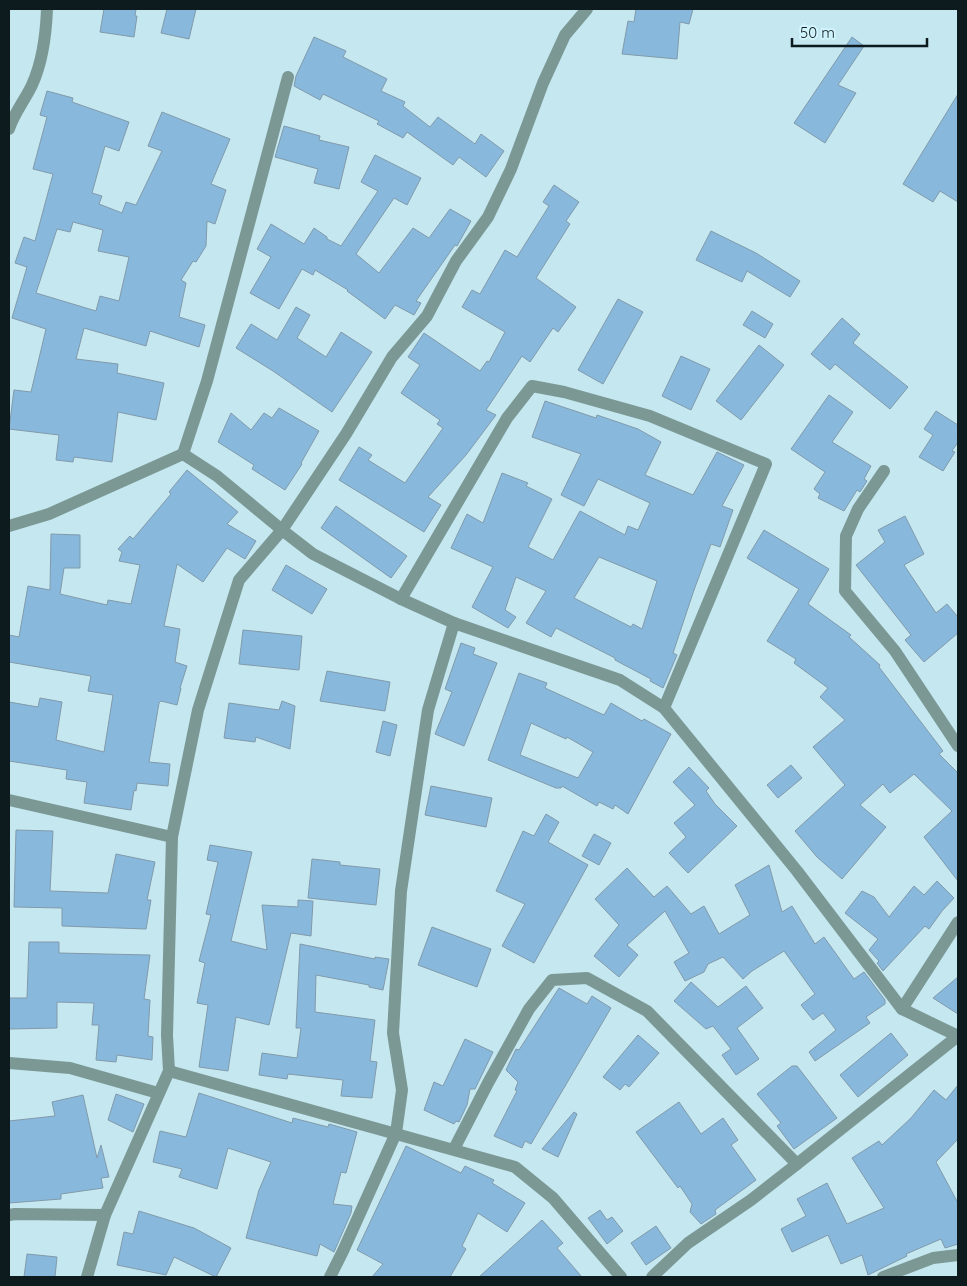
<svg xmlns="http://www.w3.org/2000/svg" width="967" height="1286" viewBox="0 0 967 1286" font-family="Quicksand,sans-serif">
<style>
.building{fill:#88b9dc;stroke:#819aab;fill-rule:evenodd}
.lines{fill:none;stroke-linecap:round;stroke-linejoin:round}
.minor{stroke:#7b9894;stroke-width:12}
</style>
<rect width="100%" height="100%" fill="#c4e7f0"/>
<g class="building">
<path d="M104,9H136L135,16H137L134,37L100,32Z"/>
<path d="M167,9H196L189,39L161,33Z"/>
<path d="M636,9H693L689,24L680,22L677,59L622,54L628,21L634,22Z"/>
<path d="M314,37L346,51L343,57L387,79L381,91L405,102L403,106L430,127L438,117L475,144L481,134L504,151L486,177L459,157L453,165L407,132L403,138L377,124L379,121L323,94L320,100L294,86L296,76Z"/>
<path d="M852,37L864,46L838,85L856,93L825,143L794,123Z"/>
<path d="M47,91L73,98L72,102L129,122L119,151L105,146L92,193L102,196L99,204L122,213L126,202L136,205L162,151L148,146L162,112L230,139L211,184L226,190L215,224L207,221L206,246L196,262L193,261L181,280L186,283L179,317L205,325L199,347L150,331L146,346L84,328L76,359L118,364L117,373L164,383L156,420L118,412L112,462L74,457L73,462L56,460L59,435L9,429L14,390L31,392L46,329L12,318L27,267L15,263L24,237L35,241L53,174L33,169L47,117L40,115ZM73,222L103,230L98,251L129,257L119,301L100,296L96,311L36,293L57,229L70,232Z"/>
<path d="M958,94V202L940,191L933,202L903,184Z"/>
<path d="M284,126L320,136L319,140L349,147L339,189L314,183L318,169L275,157Z"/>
<path d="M375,155L421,178L407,205L394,198L356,254L379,273L413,228L429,238L450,209L471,221L457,246L455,245L416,301L421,303L414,315L395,305L385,319L347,291L348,290L315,270L313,275L302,269L279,309L250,293L271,257L257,249L271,224L304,244L314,228L327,237V239L341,246L378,191L361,182Z"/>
<path d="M554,185L579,202L566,221L570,224L536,278L576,307L558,332L553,328L530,362L522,356L486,410L496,415L466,455L428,497L441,505L424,532L339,480L359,447L372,455L368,460L405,483L443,428L437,424L440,420L401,393L420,365L408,357L424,333L480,371L487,361L489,362L505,332L462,307L472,290L480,294L505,250L517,257L549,206L543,202Z"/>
<path d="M711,231L756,253L800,281L790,297L747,271L742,282L696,260Z"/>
<path d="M618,299L643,312L603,384L578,370Z"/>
<path d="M296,307L310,315L297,338L326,357L341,332L372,352L332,412L273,371L236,348L251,324L277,340Z"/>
<path d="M752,311L773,324L765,338L743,325Z"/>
<path d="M842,318L860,334L853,343L908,387L890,409L835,364L830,370L811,354Z"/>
<path d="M759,345L784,365L741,420L716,401Z"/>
<path d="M681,356L710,369L691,410L662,396Z"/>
<path d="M829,395L853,412L832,442L871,466L864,479L867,481L860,492L857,490L844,511L818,498L820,494L814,489L825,472L791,449Z"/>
<path d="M545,401L596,418L597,415L638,429L661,442L645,475L693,495L717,452L744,465L722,506L733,510L720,547L711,544L694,590L673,653L677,655L663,688L650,681L651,679L615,660V658L556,628L551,637L526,623L546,591L516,577L505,610L516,617L508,628L472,607L493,567L451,548L467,514L483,523L502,473L528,483L526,486L552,499L528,547L553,560L580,511L625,535L628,526L638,530L650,503L598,479L584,506L561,495L581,454L532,437ZM599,557L657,581L642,629L633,624L631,627L574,598Z"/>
<path d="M279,408L319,431L301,463L302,464L285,490L252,469L254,465L218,442L231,413L251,430L264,413L272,418Z"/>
<path d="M936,411L958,425V442L952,451L955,452L943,471L919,457L933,435L924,429Z"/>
<path d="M187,470L238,512L227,524L256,541L245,559L227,548L203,582L177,564L164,626L180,629L175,662L187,666L180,688H181L177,705L161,701L159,703L149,762L170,764L168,786L137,783L136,791L134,790L131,810L84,803L87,782L66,779L67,770L9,761V702L38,707L40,698L62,702L56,740L104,752L113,695L88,691L91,676L9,662V635L19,637L28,586L50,590L51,534L80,535V568H64L60,594L107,605L108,600L131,604L140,565L119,561L122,552L118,549L130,536L133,539L171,494L169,492Z"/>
<path d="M336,506L407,556L391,578L321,528Z"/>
<path d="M905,516L924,554L904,565L936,613L947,604L958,617V633L924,662L905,640L911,635L856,565L885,542L878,530Z"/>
<path d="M764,530L829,569L808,604L851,635L849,637L880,665L879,667L943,751L939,754L958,773V881L924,837L952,811L914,774L890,793L883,784L860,805L886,827L842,879L817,857L795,831L845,785L813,747L845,720L820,697L828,688L794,663L796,659L767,641L799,589L747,558Z"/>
<path d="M286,565L327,589L312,614L272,590Z"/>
<path d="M243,630L302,636L299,670L239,664Z"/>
<path d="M461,643L475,648L473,654L497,663L464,746L435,734L452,692L445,689Z"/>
<path d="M327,671L390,682L385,711L320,701Z"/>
<path d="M519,673L547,683L545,688L604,715L611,703L642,721L644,719L671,734L628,814L615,805L613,809L599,802L597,806L562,786L561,788H556L488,760ZM531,723L566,739L567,737L593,752L578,778L520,755Z"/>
<path d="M282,701L295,706L290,749L256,737L255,742L224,738L229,703L279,710Z"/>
<path d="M383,721L397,725L390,756L376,752Z"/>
<path d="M791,765L802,778L778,798L767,785Z"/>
<path d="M689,767L709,788L706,791L715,804L737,826L688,873L669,853L686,837L674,823L695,805L673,782Z"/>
<path d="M431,786L492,798L486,827L425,815Z"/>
<path d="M546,814L559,822L548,842L588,865L534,963L502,946L525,904L496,891L523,831L534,836Z"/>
<path d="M16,830L53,831L50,891L108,893L116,854L155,862L147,900H151L146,929L62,926V908L14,907Z"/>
<path d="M594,834L611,843L599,865L582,856Z"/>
<path d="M210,845L252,852L231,941L267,950L262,905L298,907V900L313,901L311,936L291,933L269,1025L236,1017L228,1071L199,1067L208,1005L197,1003L205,963L199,961L211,915L206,914L218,862L207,860Z"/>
<path d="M312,859L340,862V865L380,869L376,905L308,898Z"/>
<path d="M769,865L782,912L792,906L815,944L824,937L854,979L864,972L885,1000V1004L866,1017L870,1023L815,1061L809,1052L836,1030L823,1013L813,1020L801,1005L815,994L784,951L752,971L743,979L723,957L708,964L704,972L685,981L674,962L689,953L665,911L627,945L638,955L619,977L594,956L619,925L595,899L627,868L654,897L667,886L691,914L704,906L719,934L750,915L735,885Z"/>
<path d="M937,881L954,898L942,911L929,929L925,926L883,971L877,963L879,961L869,950L878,939L845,913L862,891L874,897L889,917L914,886L924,895Z"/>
<path d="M432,927L491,949L477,987L418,965Z"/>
<path d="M29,942H59V953L150,955L144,999L150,1000L148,1036L153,1037L152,1060L117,1055L116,1062L96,1060L99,1025H92L94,1003L57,1002V1028L9,1029V998H27Z"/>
<path d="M300,944L375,959V957L389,959L383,990L369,987V985L316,975L315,1012L375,1020L370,1061L377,1062L372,1098L341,1096L343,1080L288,1074L287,1079L259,1075L262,1053L297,1058L301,1028H296Z"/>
<path d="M958,977V1014L933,998Z"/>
<path d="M691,982L718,1007L746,986L763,1008L737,1028L759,1059L736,1075L722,1055L731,1049L713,1026L706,1029L674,1001Z"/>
<path d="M559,988L587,1004L592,996L611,1008L531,1144L525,1141L522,1148L494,1136L517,1091L515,1090L518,1082L506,1070L516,1049L519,1050Z"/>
<path d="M891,1033L908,1055L858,1097L840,1075Z"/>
<path d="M638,1035L659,1053L629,1087L625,1084L620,1090L603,1077Z"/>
<path d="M465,1039L493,1052L475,1089H470L467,1105L459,1122L456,1121L454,1124L424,1110L434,1082L443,1086Z"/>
<path d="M792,1066H797L837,1118L794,1149L777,1126L781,1123L757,1094Z"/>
<path d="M958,1085V1139L936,1162L958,1203V1244L945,1248L941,1239L906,1254L907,1256L868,1275L862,1255L841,1264L828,1235L792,1252L781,1229L806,1216L797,1199L827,1183L847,1224L884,1208L852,1158L879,1141L882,1145L911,1118L934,1090L946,1100Z"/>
<path d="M199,1093L292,1123L293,1118L328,1127L329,1124L357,1132L346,1173L341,1172L333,1204L352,1206L351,1213L334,1252L320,1244L317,1256L246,1238L259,1190L271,1162L228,1148L217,1189L179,1177L182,1169L153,1162L160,1131L186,1137Z"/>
<path d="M116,1094L144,1104L133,1132L108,1120Z"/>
<path d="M83,1095L97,1158L101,1145L109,1177L101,1178L103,1188L61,1194V1199L9,1203V1121L55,1116L52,1102Z"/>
<path d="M679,1102L701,1134L723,1118L738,1140L731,1145L756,1180L715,1210L716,1214L701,1224L690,1212L692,1204L680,1186L678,1188L636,1132Z"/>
<path d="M574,1112L577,1114L558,1157L542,1149Z"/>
<path d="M406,1146L461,1173L465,1166L494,1180L492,1183L525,1203L507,1232L478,1213L462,1246L466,1249L450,1277H372L383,1264L357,1250Z"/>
<path d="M600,1210L607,1220L612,1217L623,1231L607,1244L588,1218Z"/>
<path d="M139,1211L194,1228L231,1248L216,1277L174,1257L166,1275L117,1265L124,1232L133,1234Z"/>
<path d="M542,1220L563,1243L557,1248L582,1277H479Z"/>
<path d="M656,1226L671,1248L646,1265L631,1243Z"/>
<path d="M27,1254L57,1257L55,1277H24Z"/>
</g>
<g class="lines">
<g class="minor">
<path d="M288,77L207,381L183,454L217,476L282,530L313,554L401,599L454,623L620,680L664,708L797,871L902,1009L958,1036"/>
<path d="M9,129C14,113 25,100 32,85C43,61 46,35 47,9"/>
<path d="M884,471L858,509L846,536L845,591L895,651L958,746"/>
<path d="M9,526L49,514L183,454"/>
<path d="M401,599L507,418L532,386L564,392L650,416L766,464L664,708"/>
<path d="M9,800L172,837"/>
<path d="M902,1009L958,922"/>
<path d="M9,1063L70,1068L158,1093"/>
<path d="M169,1071L515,1167L553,1198L621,1277"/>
<path d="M454,1149L488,1083L529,1009L552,980L587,978L647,1011L797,1164"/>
<path d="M9,1215L15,1214L105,1215"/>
<path d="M87,1277L105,1215L169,1071L167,1035L172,837L198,710L239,580L282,530L346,434L392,357L427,316L456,261L488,217L511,169L543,83L565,35L587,9"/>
<path d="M330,1277L343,1251L396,1133L402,1090L393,1033L401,891L428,710L454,623"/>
<path d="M652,1277L688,1243L751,1200L797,1164L958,1036"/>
<path d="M883,1277L933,1258L958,1255"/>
</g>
</g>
<rect width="967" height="1286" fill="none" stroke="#0e1b1e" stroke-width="20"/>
<path d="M792 38v8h135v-8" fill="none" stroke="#0e1b1e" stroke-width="2.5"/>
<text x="800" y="38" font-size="15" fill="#0e1b1e" stroke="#d1f4fd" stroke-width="4" paint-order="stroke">50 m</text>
</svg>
